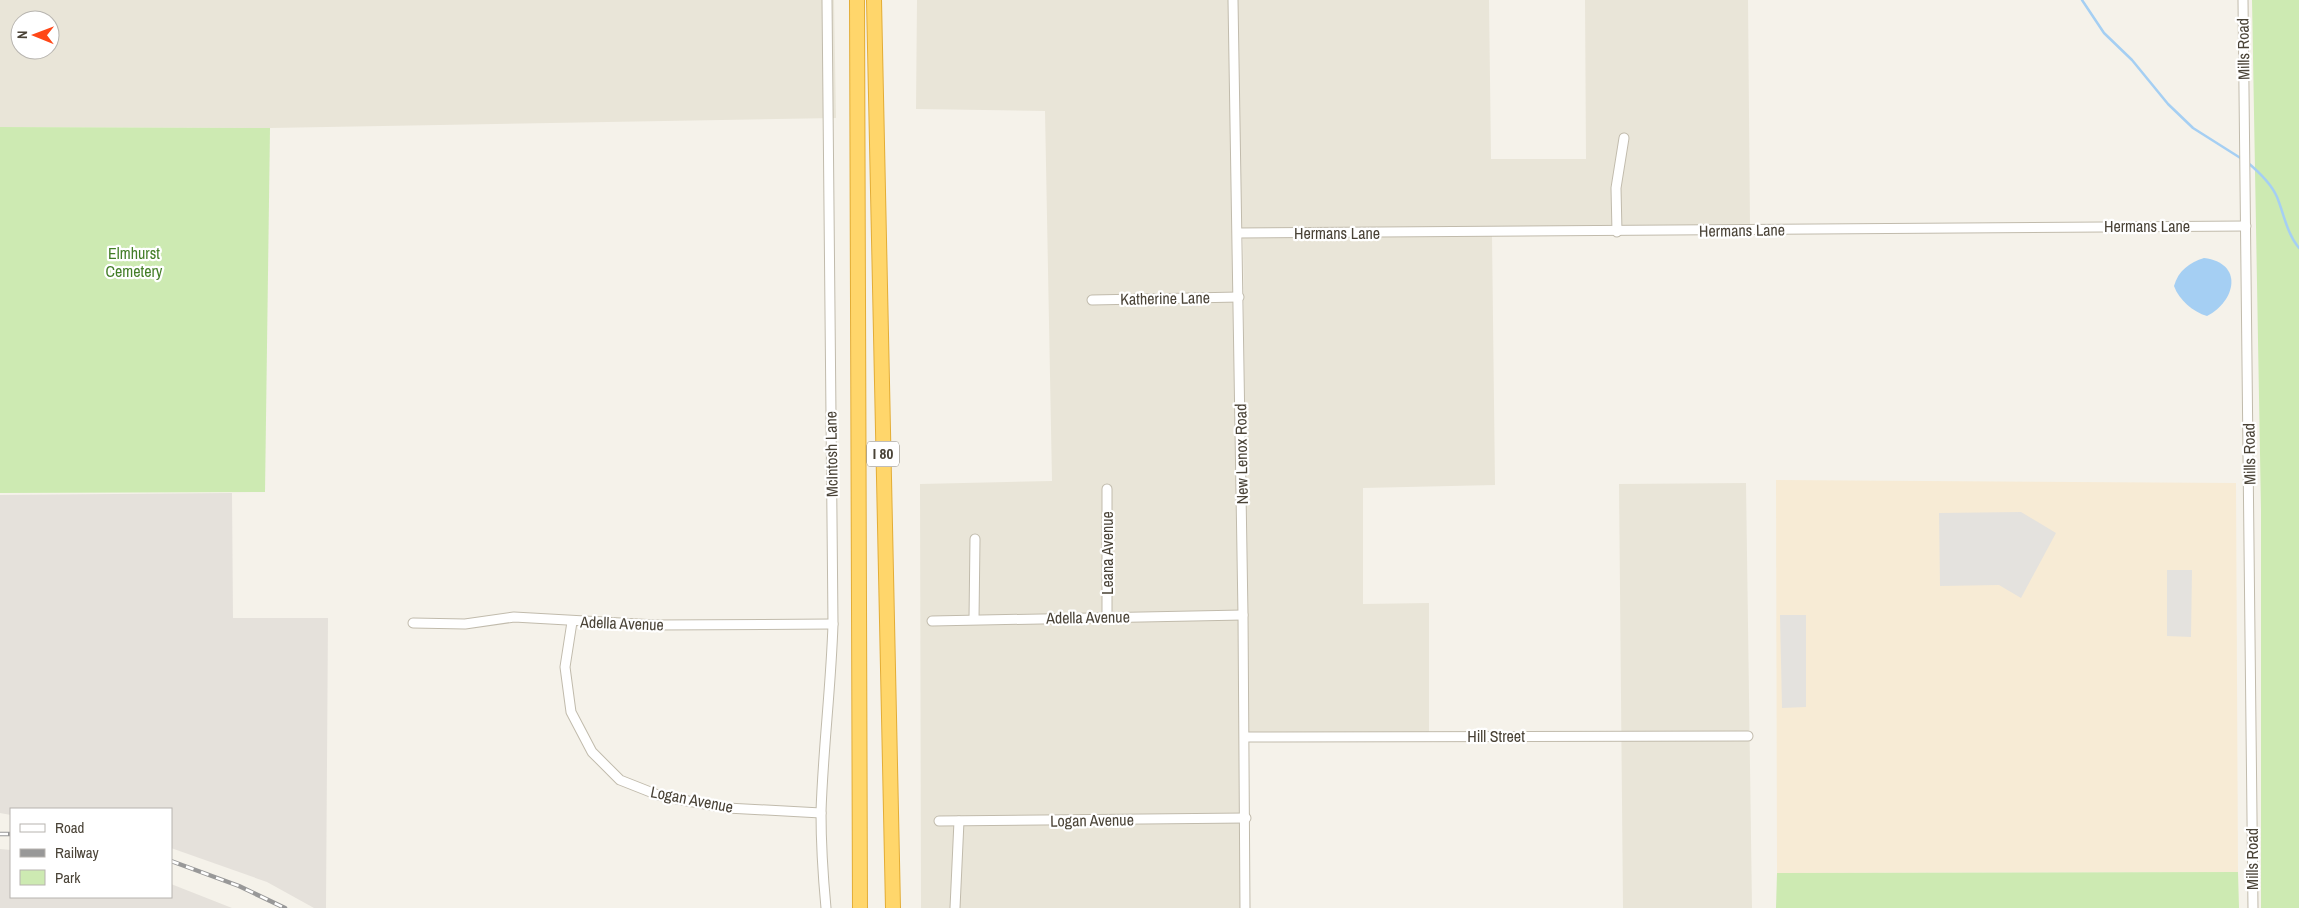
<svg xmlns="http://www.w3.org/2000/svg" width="2299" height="908" viewBox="0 0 2299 908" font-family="'Archivo Narrow',sans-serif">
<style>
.residential{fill:#e9e5d8;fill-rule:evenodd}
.commercial{fill:#f7ebd5}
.industrial{fill:#e5e1db}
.green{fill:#cdeab2}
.parking{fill:#e4e2de}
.water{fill:#a5cff3}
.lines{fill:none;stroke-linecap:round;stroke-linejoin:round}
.stream{stroke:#a5cff3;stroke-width:2.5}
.minor-casing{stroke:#c1bbac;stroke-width:11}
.highway-casing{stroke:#e3ad36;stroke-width:16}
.minor{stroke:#fff;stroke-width:9}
.highway{stroke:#ffd66b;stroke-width:14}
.rail-casing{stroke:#989898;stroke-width:4.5}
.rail{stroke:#fff;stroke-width:2.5;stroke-dasharray:8;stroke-linecap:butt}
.labels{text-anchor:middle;stroke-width:4.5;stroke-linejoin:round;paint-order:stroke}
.shield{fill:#fff;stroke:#807b73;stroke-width:1}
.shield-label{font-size:15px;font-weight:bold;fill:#4a4337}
.street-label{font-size:16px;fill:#4a4337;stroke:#fff}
.park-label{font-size:16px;fill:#437e28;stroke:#fff}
</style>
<rect width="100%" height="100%" fill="#f5f2ea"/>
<g class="residential">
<path d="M0,0H834L836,118L270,128L0,127ZM20,20H50V50H20Z"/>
<path d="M917,0H1230L1242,908H921L920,484L1052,481L1045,111L916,109Z"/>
<path d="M1238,0H1489L1491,159H1586L1585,0H1748L1750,227L1241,230Z"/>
<path d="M1492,236L1495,485L1363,488V604L1429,603V733H1248L1243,237Z"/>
<path d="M1746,483L1752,908H1623L1619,484Z"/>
</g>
<path class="commercial" d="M1776,480L2236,483L2238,872L1777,873Z"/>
<g class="industrial">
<path d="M232,493L233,618H328L326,908H314L267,882L171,848V809H11V815L0,813V495Z"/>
<path d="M0,849L11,850V897H171V884L232,908H0Z"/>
</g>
<g class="green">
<path d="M2252,0H2299V908H2261V510Z"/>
<path d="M0,127L270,128L265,492L0,493Z"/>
<path d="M2238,872L2239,908H1776L1777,873Z"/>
</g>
<g class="parking">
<path d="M2021,512L2056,533L2021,598L1999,585L1940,586L1939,513Z"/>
<path d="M2167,570H2192L2191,637L2167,636Z"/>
<path d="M1780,615H1806V707L1782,708Z"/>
</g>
<path class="water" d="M2204,258C2244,263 2236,301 2207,316C2193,312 2179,300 2174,286C2178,271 2190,262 2204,258Z"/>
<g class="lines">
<g class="stream">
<path d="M2082,0L2104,33L2132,60L2168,104L2193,128L2242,159"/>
<path d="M2247,162C2259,172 2271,183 2277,197C2284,214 2287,234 2299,248"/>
</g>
<defs>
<g id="minor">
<path d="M1233,0L1243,615L1245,908"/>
<path d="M2243,0L2253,908"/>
<path d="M1617,232L1616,188L1624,138"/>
<path d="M1238,233L2246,226"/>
<path d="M1092,300L1239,297"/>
<path d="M1107,489V616"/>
<path d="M974,619L975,539"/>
<path d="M932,621L1243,615"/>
<path d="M572,622L565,667L571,712L592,752L620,780L658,795L688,801L727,808L821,813"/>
<path d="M413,623L465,624L514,617L656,625L833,624"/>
<path d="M1245,737L1748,736"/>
<path d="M939,821L1246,818"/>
<path d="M826,908C823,876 821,844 821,812C823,749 831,687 833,624L827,0"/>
<path d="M955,908L959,821"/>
</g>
<g id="highway">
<path d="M857,0L860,908"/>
<path d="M874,0L893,908"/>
</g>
</defs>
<use href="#minor" class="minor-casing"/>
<use href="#highway" class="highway-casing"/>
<use href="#minor" class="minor"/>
<use href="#highway" class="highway"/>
<defs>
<g id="rail">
<path d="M0,834H11"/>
<path d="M171,861L239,886L285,908"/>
</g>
</defs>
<use href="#rail" class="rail-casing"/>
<use href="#rail" class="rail"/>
</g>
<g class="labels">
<rect class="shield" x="867" y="441.5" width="32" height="25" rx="4"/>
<g class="shield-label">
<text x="883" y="459">I 80</text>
</g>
<g class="street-label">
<text transform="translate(2243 49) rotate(-91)" y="6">Mills Road</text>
<text x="2147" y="232">Hermans Lane</text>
<text transform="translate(1742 230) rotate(-1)" y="6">Hermans Lane</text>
<text x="1337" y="239">Hermans Lane</text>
<text transform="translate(1165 298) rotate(-1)" y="6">Katherine Lane</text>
<text transform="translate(831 454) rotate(-91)" y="6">McIntosh Lane</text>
<text transform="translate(1241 454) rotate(-91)" y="6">New Lenox Road</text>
<text transform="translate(2249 454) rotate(-91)" y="6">Mills Road</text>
<text transform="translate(1107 553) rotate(-90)" y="6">Leana Avenue</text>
<text transform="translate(1088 617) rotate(-1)" y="6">Adella Avenue</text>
<text transform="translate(622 623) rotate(2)" y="6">Adella Avenue</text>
<text x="1496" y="742">Hill Street</text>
<text transform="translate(692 799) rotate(11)" y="6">Logan Avenue</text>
<text transform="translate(1092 820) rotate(-1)" y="6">Logan Avenue</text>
<text transform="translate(2252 859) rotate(-90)" y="6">Mills Road</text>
</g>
<g class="park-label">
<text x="134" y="259">Elmhurst<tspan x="134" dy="18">Cemetery</tspan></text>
</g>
</g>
<rect x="10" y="808" width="162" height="90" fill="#ffffff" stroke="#b7b4af"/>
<rect x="20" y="824" width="25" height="8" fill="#ffffff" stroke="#b7b4af"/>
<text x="55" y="833" font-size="15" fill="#4a4337">Road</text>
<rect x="20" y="849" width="25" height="8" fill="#989898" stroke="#b7b4af"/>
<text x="55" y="858" font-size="15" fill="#4a4337">Railway</text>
<rect x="20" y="870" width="25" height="15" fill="#cdeab2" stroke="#b7b4af"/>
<text x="55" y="883" font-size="15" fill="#4a4337">Park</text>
<g transform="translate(35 35) rotate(271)"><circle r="24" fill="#ffffff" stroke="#b7b4af"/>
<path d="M0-4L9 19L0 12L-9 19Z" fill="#ff4717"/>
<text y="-8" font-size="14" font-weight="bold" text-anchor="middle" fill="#4a4337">N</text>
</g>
</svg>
